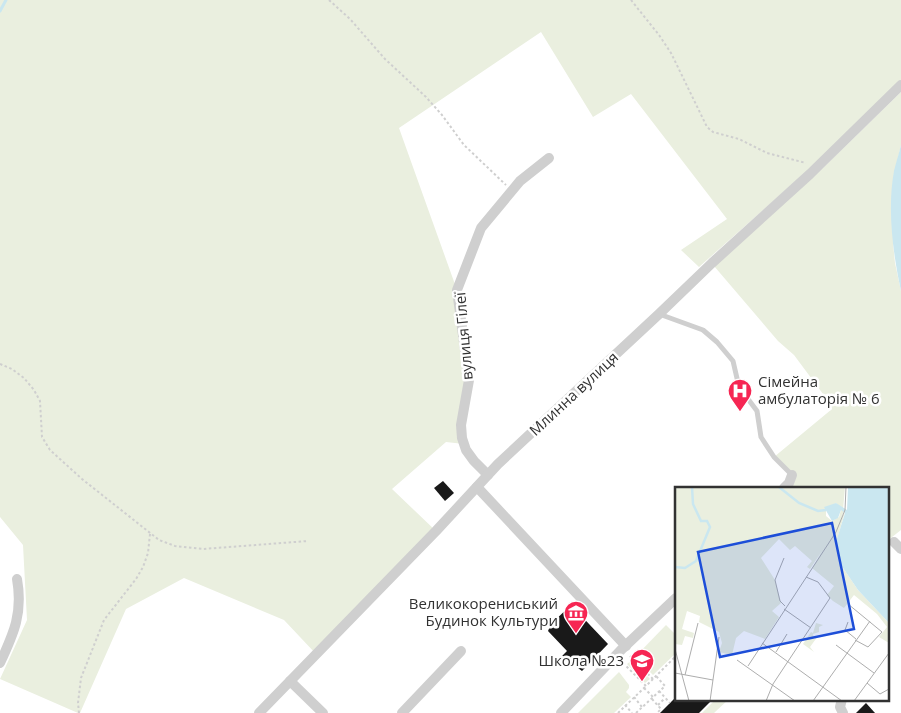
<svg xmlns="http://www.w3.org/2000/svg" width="901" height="713" viewBox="0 0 901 713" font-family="'Open Sans',sans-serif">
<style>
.green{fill:#eaefdf}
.water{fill:#cae7f0}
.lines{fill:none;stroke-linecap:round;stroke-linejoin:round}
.stream{stroke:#cae7f0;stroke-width:3}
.building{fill:#191919}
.path{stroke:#cfcfcf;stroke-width:2;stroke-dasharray:2.5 2.5;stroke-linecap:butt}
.service{stroke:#cfcfcf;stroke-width:5}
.minor{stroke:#cfcfcf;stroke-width:10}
.labels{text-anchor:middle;stroke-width:5;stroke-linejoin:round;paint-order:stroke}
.street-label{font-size:15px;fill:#323232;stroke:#fff}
.poi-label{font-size:15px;fill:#323232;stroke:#fff;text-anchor:end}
.inset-river{fill:none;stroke:#cae7f0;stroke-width:2.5}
.inset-road{fill:none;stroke:#adadad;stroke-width:1}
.view{fill:#1d4ed8;fill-opacity:0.15;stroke:#1d4ed8;stroke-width:2.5}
.inset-edge{fill:none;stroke:#323232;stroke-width:2.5}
</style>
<rect width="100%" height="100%" fill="#fff"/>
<g class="green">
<path d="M0,0H901V80L817,162L699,267L681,250L727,219L631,94L593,117L541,32L399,128L457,290L468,370L464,444L446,442L392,489L436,531L316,654L284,620L184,578L126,609L80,713H78L0,679L27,620L23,545L0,517Z"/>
<path d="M901,92V145L897,163L893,243L895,263L901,291V530L887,541V488H793L789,483L792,475L774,457L832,409L829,402L794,355L778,341L714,266L824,167Z"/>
<path d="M666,625L676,635V653L653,675L635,657Z"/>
<path d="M632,660L650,679L645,683L627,664Z"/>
<path d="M619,672L629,685V688L626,692L631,697L614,713H578Z"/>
<path d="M716,699H729L714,713H702Z"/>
</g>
<path class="water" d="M901,145V291C893,254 887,209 894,171C896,162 899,154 901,145Z"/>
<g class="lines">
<path class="stream" d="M0,11L6,0"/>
</g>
<g class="building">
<path d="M443,481L454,493L445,501L434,488Z"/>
<path d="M571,605L608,644L582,671L562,656L567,651L548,631L551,624Z"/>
<path d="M674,699H713L699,713H660Z"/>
<path d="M866,703L875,713H856Z"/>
</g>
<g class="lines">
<g class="path">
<path d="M329,0L350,19L385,59L426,97L442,115L464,145L506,185"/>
<path d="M631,0L659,35L671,53L707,127L713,132L739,139L767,153L806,163"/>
<path d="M0,364L12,369L24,378L34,390L40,401L42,437L50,450L82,479L159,540L175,546L203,549L308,541"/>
<path d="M630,656L653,679L676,656"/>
<path d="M623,663L646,686L653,679"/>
<path d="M644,688L653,697"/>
<path d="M659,691L670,703"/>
<path d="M634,697L642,707"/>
<path d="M652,699L661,709L657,713"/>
<path d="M625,705L632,713"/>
<path d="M658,705L665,698"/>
<path d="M79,713L78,703L81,678L104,620L136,579L143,567L148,553L150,534"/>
<path d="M618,713L646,686"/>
<path d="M636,713L665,686L656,676"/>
</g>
<path class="service" d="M659,314L703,330L717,342L733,361L739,387L757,411L761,437L774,457L792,475"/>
<g class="minor">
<path d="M488,475L474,461L466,450L462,438L461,425L469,380L457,290L481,228L520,181L549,158"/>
<path d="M477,487L626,646"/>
<path d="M784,488L789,483L792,475"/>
<path d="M894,542L901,549"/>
<path d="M0,663C14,633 23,613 17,579"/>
<path d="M290,681L323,713"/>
<path d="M842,699L840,707L843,713"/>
<path d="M259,713L436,531L498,464L659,314L712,263L810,174L901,85"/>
<path d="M402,713L461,651"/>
<path d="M561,713L622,649L676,598"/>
</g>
</g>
<defs>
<symbol id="hospital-pin" viewBox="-11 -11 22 30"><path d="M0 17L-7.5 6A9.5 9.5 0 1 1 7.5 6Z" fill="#f62653" stroke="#fff"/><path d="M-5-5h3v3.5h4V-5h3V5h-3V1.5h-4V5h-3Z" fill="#fff"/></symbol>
<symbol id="museum-pin" viewBox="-11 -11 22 30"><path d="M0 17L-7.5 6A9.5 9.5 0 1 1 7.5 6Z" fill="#f62653" stroke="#fff"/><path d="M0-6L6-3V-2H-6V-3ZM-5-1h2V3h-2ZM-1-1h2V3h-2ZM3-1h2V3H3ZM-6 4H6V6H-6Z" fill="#fff"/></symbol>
<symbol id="school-pin" viewBox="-11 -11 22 30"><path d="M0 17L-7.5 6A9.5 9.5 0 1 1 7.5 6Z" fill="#f62653" stroke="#fff"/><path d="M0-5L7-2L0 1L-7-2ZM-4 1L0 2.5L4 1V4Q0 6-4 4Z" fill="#fff"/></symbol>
</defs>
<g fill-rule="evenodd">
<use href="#hospital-pin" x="726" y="377" width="28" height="38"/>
<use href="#museum-pin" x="562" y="599" width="28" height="38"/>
<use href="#school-pin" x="628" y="647" width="28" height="38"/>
</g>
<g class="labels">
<g class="street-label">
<text transform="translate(464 336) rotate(-95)" y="5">вулиця Гілеї</text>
<text transform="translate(574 394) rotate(-43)" y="5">Млинна вулиця</text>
</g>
<g class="poi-label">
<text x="758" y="387" text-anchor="start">Сімейна<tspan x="758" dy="17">амбулаторія № 6</tspan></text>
<text x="558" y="609">Великокорениський<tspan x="558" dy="17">Будинок Культури</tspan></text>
<text x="624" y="666">Школа №23</text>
</g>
</g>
<g transform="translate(675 487)">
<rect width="214" height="214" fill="#fff"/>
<path d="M0,0H170L168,23L161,16L151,22V29L157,34L164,30L166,23L169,24L163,40L135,82L132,80L137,74L120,59L115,63L104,52L86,71L100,93L106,116L97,124L104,130L90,152L69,144L61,151L57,168L44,165L47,156L44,145L24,135L25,129L12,124L7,142L19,146L18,151L10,149L7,158L0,157ZM170,25L161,56L164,75L183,103L214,136V156L204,150L212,140L202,127L179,108L169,121L158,114L152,108L159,99L137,81ZM141,136L148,138L144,140V145L138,147L139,152L143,149L135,160L139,165L128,157L136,145L138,146Z" fill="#eaefdf"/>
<path d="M173,0H214V136L183,103L164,75L161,55L170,26L166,23L163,31L157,34L149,20L161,16L172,23Z" fill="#cae7f0"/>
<path class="inset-river" d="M104,0L124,16L143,24L151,23M0,80L10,81L21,74L35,40L32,34H26L18,17L17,0"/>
<path class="inset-road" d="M109,71L100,93L105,114L110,119M173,117L207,145L193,160L180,153M109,122L136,141M173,135L170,143L181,152M87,156L167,214M161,158L199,186M0,162L14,214M101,165L112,147M62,173L120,214M73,179L161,45L170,23L171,0M0,186L38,193M10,188L23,136M192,196L205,207L214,202M35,214L44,150M91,214L98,197L155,111L143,95L131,90M138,214L195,134M179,214L214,166"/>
<path class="view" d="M157,36L179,142L45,170L23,65Z"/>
<rect width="214" height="214" class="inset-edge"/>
</g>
</svg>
